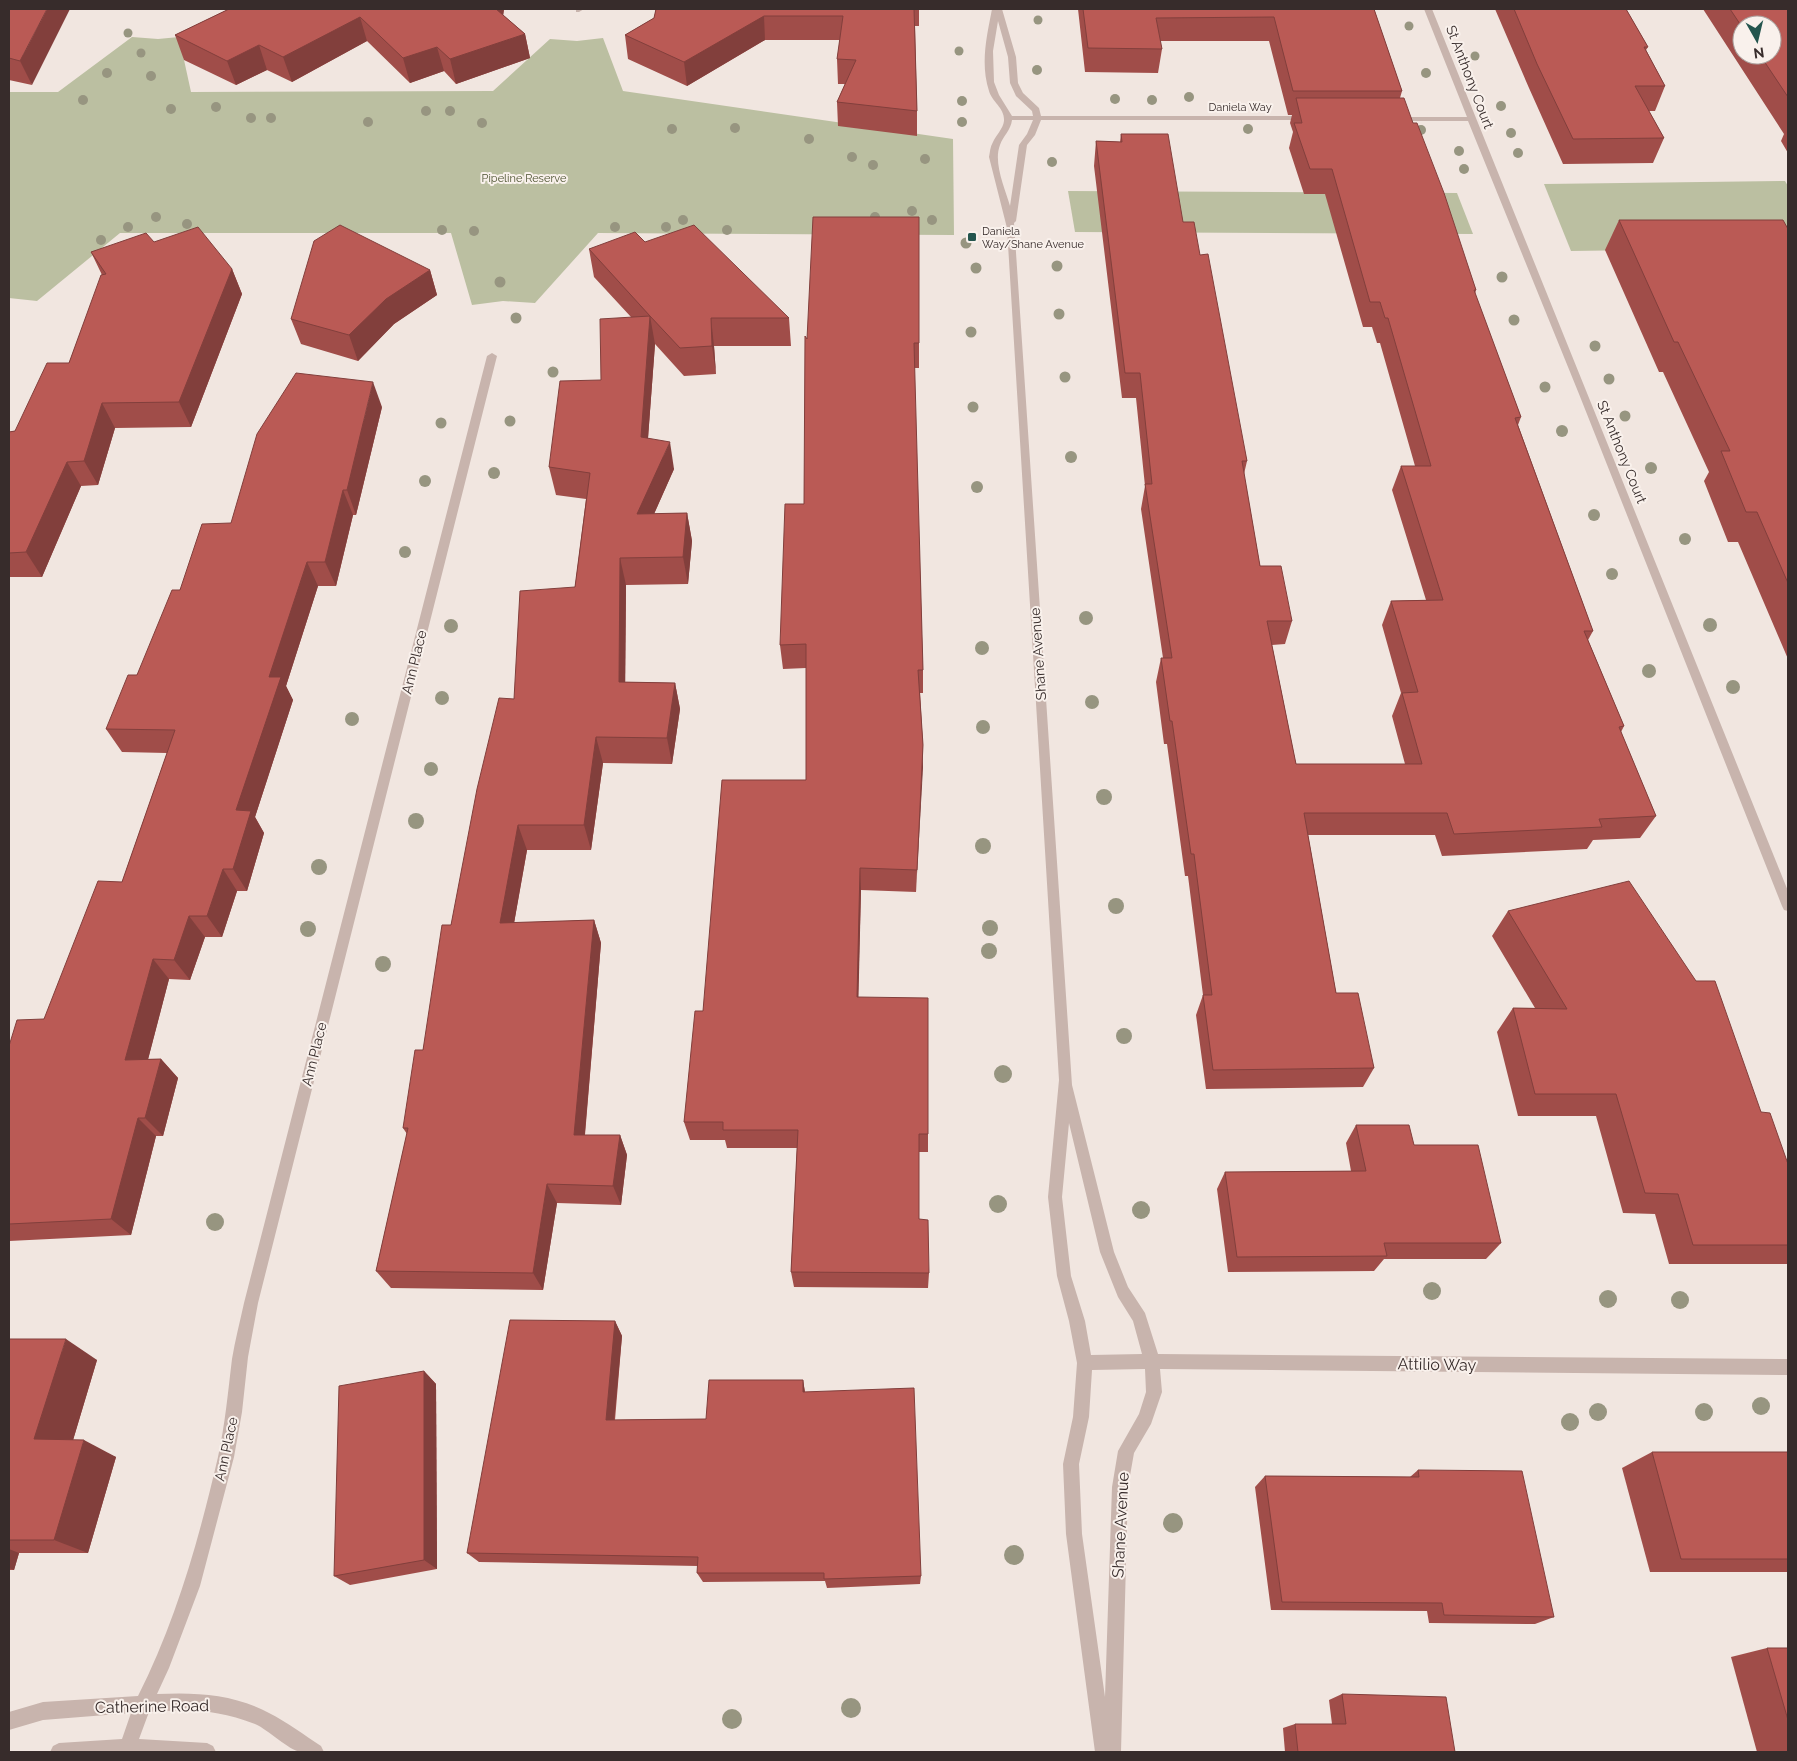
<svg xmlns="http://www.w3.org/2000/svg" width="1797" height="1761" viewBox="0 0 1797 1761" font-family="Raleway,sans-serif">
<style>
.green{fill:#bbbfa1}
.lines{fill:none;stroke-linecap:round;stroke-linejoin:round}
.minor{fill:#c8b4ad;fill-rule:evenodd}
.tree{fill:#979580}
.wall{fill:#a04d49;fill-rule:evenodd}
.shaded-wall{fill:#823f3c}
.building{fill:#ba5a55;stroke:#823f3c}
.poi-dot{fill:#24554e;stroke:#f9f1ec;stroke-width:2}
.labels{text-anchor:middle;stroke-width:4;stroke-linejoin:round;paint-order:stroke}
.far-street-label{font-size:11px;fill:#372c2b;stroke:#f9f1ec}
.far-park-label{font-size:11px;fill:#4d5331;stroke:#f9f1ec}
.far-poi-label{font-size:11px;fill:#372c2b;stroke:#f9f1ec;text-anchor:start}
.street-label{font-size:14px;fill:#372c2b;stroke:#f9f1ec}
.near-street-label{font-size:16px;fill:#372c2b;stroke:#f9f1ec}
</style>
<rect width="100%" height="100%" fill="#f1e6e0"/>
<g class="green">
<path d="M132,37L158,39L179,37L191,92L493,91L550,39L577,41L603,38L623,91L953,139L954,235L598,233L535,303L503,301L472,305L451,233H120L37,301L9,298V92H58Z"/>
<path d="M1785,181L1788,186V248L1571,251L1544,184Z"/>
<path d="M1068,191L1457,193L1473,234L1075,232Z"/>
</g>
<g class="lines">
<g class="minor">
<path d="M576,9H584L579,12H576Z"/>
<path d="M992,9H1002L1016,57L1018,83L1023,93L1039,108L1041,116H1308L1312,118L1308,120H1041L1035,135L1027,145L1016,221L1014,223L1072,1085L1114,1252L1128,1287L1145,1313L1158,1354L1788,1359V1375L1160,1369L1162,1392L1151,1424L1134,1453L1128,1487L1121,1752H1095L1066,1534L1063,1464L1073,1417L1077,1363L1069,1321L1057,1276L1048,1197L1059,1080L1007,228L989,157C990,152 990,147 993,142C996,135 1003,129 1004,121C1005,108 992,102 989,91C980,64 987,35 992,9ZM998,21L1008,57L1010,83L1016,96L1032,111L1033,116H1012L999,95L994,82L993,51ZM1012,120H1033L1027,134L1019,145L1010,206C1005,188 993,163 1000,145C1003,136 1011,130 1012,120ZM1069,1123L1100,1252L1118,1297L1133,1321L1142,1354L1091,1355L1085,1321L1071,1276L1062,1197ZM1145,1369L1146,1392L1139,1414L1118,1451L1112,1487L1105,1697L1082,1534L1079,1464L1089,1417L1092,1370Z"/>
<path d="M1424,9H1432L1788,891V911L1784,910L1782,906L1579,394L1468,121H1396L1392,119L1396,117H1467Z"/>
<path d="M492,353L497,356L258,1303L248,1357L242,1412L234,1457L200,1586L169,1668L157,1694C196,1692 234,1694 269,1713C287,1722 304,1735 321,1746L324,1752C317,1752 308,1754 301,1752C288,1750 269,1730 255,1724C216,1709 190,1709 149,1712L139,1739L207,1743L213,1746L216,1752H50L53,1746L59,1743L122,1739L131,1713L43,1720L9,1730V1712L43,1702L138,1696C176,1621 199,1539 218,1457C225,1425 228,1392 232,1359C235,1340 240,1322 244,1303L487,356Z"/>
</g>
</g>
<g class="tree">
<circle cx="1038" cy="20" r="4.5"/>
<circle cx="1409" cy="26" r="4.5"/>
<circle cx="128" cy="33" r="4.5"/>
<circle cx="959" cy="51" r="4.5"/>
<circle cx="141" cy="53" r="4.5"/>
<circle cx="1475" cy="56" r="4.5"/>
<circle cx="1037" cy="70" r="5"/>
<circle cx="107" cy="73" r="5"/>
<circle cx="1426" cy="73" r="5"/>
<circle cx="151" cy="76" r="5"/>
<circle cx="1189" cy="97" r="5"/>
<circle cx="1115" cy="99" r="5"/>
<circle cx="83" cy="100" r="5"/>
<circle cx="1152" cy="100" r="5"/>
<circle cx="962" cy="101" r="5"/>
<circle cx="1501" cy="106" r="5"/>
<circle cx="216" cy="107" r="5"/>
<circle cx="171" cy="109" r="5"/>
<circle cx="426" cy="111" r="5"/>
<circle cx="450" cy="111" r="5"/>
<circle cx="251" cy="118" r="5"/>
<circle cx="271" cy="118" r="5"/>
<circle cx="368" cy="122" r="5"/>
<circle cx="962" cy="122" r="5"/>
<circle cx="482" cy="123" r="5"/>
<circle cx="735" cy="128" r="5"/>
<circle cx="672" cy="129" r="5"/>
<circle cx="1248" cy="129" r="5"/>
<circle cx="1421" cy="130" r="5"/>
<circle cx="1511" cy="133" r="5"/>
<circle cx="809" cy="139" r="5"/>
<circle cx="1459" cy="151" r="5"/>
<circle cx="1518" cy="153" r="5"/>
<circle cx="852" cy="157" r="5"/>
<circle cx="925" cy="159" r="5"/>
<circle cx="1052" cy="162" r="5"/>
<circle cx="873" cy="165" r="5"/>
<circle cx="1464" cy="169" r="5"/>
<circle cx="912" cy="211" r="5"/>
<circle cx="156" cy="217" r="5"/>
<circle cx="875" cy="217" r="5"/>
<circle cx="683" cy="220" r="5"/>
<circle cx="932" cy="220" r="5"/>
<circle cx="187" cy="224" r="5"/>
<circle cx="128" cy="227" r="5"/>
<circle cx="615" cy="227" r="5"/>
<circle cx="666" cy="227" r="5"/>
<circle cx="442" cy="230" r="5"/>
<circle cx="727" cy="230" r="5"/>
<circle cx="474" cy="231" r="5"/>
<circle cx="101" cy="240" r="5"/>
<circle cx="966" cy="243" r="5.5"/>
<circle cx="1057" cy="266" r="5.5"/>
<circle cx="976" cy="268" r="5.5"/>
<circle cx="1502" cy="277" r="5.5"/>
<circle cx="500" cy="282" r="5.5"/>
<circle cx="1059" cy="314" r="5.5"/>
<circle cx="516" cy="318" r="5.5"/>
<circle cx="1514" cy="320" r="5.5"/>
<circle cx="971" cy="332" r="5.5"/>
<circle cx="1595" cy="346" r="5.5"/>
<circle cx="553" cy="372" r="5.5"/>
<circle cx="1065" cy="377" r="5.5"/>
<circle cx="1609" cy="379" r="5.5"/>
<circle cx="1545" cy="387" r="5.5"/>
<circle cx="973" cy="407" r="5.5"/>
<circle cx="1625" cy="416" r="5.5"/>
<circle cx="510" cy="421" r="5.5"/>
<circle cx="441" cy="423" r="5.5"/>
<circle cx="1562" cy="431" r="6"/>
<circle cx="1071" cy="457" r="6"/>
<circle cx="1651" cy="468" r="6"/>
<circle cx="494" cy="473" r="6"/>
<circle cx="425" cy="481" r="6"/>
<circle cx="977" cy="487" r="6"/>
<circle cx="1594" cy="515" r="6"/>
<circle cx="1685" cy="539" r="6"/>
<circle cx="405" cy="552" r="6"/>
<circle cx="1612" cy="574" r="6"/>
<circle cx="1086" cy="618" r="7"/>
<circle cx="1710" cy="625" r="7"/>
<circle cx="451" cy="626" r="7"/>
<circle cx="982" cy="648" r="7"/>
<circle cx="1649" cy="671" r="7"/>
<circle cx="1733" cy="687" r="7"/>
<circle cx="442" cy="698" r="7"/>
<circle cx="1092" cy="702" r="7"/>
<circle cx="352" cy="719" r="7"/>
<circle cx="983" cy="727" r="7"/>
<circle cx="431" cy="769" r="7"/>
<circle cx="1104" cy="797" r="8"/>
<circle cx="416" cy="821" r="8"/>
<circle cx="983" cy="846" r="8"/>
<circle cx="319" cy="867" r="8"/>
<circle cx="1116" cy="906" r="8"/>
<circle cx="990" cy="928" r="8"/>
<circle cx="308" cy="929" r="8"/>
<circle cx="989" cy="951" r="8"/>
<circle cx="383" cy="964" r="8"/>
<circle cx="1124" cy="1036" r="8"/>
<circle cx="1003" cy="1074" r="9"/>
<circle cx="998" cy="1204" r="9"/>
<circle cx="1141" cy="1210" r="9"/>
<circle cx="215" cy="1222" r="9"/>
<circle cx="1432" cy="1291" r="9"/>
<circle cx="1608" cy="1299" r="9"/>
<circle cx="1680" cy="1300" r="9"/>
<circle cx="1761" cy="1406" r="9"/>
<circle cx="1598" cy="1412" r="9"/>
<circle cx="1704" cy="1412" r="9"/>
<circle cx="1570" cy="1422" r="9"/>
<circle cx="1173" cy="1523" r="10"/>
<circle cx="1014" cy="1555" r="10"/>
<circle cx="851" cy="1708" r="10"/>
<circle cx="732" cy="1719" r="10"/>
</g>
<g class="wall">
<path d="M9,9L32,85L9,80Z"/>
<path d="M229,9H504L503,15L525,34L530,58L456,84L444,71L410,83L367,41L292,82L267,70L236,85L184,60L175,35Z"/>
<path d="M656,9H919V26H915L917,111V136L838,126L837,102L845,84H838L837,59L840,40H765L687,86L628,59L625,35L654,18Z"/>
<path d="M1078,9H1374L1402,91L1400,98L1413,123L1476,290L1475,294L1521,417L1518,425L1593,631L1588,640L1624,726L1621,732L1656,816L1640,838L1593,840L1587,849L1442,856L1435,835H1308L1336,993L1374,1068L1363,1087L1206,1089L1196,1015L1203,995L1188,876H1185L1167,744H1164L1156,682L1161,658H1163L1141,509L1145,486L1136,398H1122L1094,166L1096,141L1120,142L1121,134L1183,222L1200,255L1247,461L1244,474L1260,566L1292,621L1285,644L1272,645L1296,764H1405L1392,716L1401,693L1382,625L1391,601L1426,600L1392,490L1401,466H1415L1380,343H1377L1372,327H1363L1325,194H1304L1289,148L1293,132L1290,123L1292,115H1288L1269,41H1160L1162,49L1158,73L1085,72Z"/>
<path d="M1495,9H1626L1648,47L1646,50L1665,86L1655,111H1649L1664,138L1653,163L1563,164L1529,88Z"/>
<path d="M1703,9H1788V153L1781,141L1784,134ZM1742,25L1772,55H1742Z"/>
<path d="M919,217V368H914L923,670V693H920L923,745L916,892L861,890L858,997L928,1134V1152H919V1219L929,1273L928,1288L794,1287L791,1272L797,1148H727L725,1140H690L684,1122L703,1011L806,780V668L783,669L780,645L804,504L807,339Z"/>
<path d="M1619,220L1788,229V659L1738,542H1728L1704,481L1709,472L1663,372H1659L1605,250Z"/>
<path d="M154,242L232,269L242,294L191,427L115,428L98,485L81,486L42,577H9V432L15,431L69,363L102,275L91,252Z"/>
<path d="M645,242L789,318L791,346H714L716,374L684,376L655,344L648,438L674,469L654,514L687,513L692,541L688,584L626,585L625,682L675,683L680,709L672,764L603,763L591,850H527L514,923L594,920L601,943L585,1135H620L627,1155L621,1205L557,1203L543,1290L391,1288L376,1271L407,1134L403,1128L423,1050L451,925L514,699L575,587L586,499L556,495L549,467L601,380L631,317L594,277L589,249Z"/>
<path d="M430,270L437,295L394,324L358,361L301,344L291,319Z"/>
<path d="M382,407L356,515H353L336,586H318L286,686L293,700L255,817L264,833L247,891H237L222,937H205L190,980L169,979L148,1059H161L178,1078L163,1136H156L131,1235L9,1241V1046L44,1019L122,882L167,753L122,752L106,729L137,675L180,590L231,523Z"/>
<path d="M1508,911L1761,1112L1788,1164V1264H1669L1655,1214L1623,1213L1596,1116H1518L1497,1032L1513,1008H1535L1492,936Z"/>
<path d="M1356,1125L1414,1145L1501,1243L1486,1259H1384L1374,1271L1228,1272L1217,1189L1225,1172L1351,1171L1346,1143Z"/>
<path d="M615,1321L622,1336L615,1420L706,1419L803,1380L805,1392L921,1576L920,1584L827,1588L825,1581L703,1582L697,1573L698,1566L479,1562L467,1553Z"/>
<path d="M9,1339L97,1360L73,1440L116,1457L88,1553H19L14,1570H9Z"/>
<path d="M424,1371L436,1384L437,1569L350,1585L334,1576Z"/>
<path d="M1652,1452H1788V1572H1650L1622,1468Z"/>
<path d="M1418,1470L1554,1617L1535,1624L1429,1623L1427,1611L1271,1610L1255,1487L1265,1476L1410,1477Z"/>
<path d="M1767,1648H1788V1752H1757L1731,1657Z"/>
<path d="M1342,1694L1455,1752H1285L1283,1728L1295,1724H1332L1329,1700Z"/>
</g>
<g class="shaded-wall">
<path d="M47,9H70L32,85L20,61Z"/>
<path d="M496,9H504L501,32Z"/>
<path d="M764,16L765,40L687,86L684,62Z"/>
<path d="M360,17L367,41L292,82L283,57Z"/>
<path d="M525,34L530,58L456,84L450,59Z"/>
<path d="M259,45L267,70L236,85L227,61Z"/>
<path d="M437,47L444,71L410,83L403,58Z"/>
<path d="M232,269L242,294L191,427L179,402Z"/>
<path d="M430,270L437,295L394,324L358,361L349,335L386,299Z"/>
<path d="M650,316L655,344L646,465L641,437Z"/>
<path d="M711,318L714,346L716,374L712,346Z"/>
<path d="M373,382L382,407L356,515L347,490Z"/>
<path d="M102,403L115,428L98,485L84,461Z"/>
<path d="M670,442L674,469L642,541L637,514Z"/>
<path d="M67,462L81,486L42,577L26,552Z"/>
<path d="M343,490L353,515L336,586L325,562Z"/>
<path d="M687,513L692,541L688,584L683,557Z"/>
<path d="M620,558L626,585L625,708L619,682Z"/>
<path d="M307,562L318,586L286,686L293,700L255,817L264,833L247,891L233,869L236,810L269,677Z"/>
<path d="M675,683L680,709L672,764L667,738Z"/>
<path d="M596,737L603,763L591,850L584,825Z"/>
<path d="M923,745V768L916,892L917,870Z"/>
<path d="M518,825L527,850L510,946L500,923Z"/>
<path d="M860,868L861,890L858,1017L857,997Z"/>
<path d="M223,869L237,891L222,937L207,916Z"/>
<path d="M189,916L205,937L190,980L174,960Z"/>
<path d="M594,920L601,943L583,1155L574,1135Z"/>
<path d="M153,959L169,979L143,1079L125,1060Z"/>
<path d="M161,1059L178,1078L163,1136L145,1118Z"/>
<path d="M138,1118L156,1136L131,1235L111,1219Z"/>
<path d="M620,1135L627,1155L621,1205L613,1186Z"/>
<path d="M547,1184L557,1203L543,1290L533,1273Z"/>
<path d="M615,1321L622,1336L613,1432L606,1420Z"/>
<path d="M66,1339L97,1360L68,1457L34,1439Z"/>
<path d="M424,1371L436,1384L437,1569L424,1560Z"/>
<path d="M803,1380L805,1393L803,1392Z"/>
<path d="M84,1440L116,1457L88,1553L54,1540Z"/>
<path d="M9,1549L19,1553L14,1570L9,1568Z"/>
</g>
<g class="building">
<path d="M9,9H47L20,61L9,58Z"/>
<path d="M229,9H496L525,34L450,59L437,47L403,58L360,17L283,57L259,45L227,61L175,35Z"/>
<path d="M656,9H914L917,111L837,102L856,60L837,59L843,16H764L684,62L625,35L654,18Z"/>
<path d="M1083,9H1374L1402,91H1293L1274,17L1156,18L1162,49L1088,48Z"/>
<path d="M1514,9H1626L1648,47H1644L1665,86H1635L1664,138L1573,139L1537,64Z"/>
<path d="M1730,9H1788V97L1760,55H1772V25H1742V27Z"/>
<path d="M1296,98H1404L1413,123H1417L1444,193L1476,290H1474L1521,417L1515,418L1593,631H1584L1624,726L1619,727L1656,816L1599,819L1602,827L1454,834L1447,813H1304L1336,993H1358L1374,1068L1213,1070L1203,995H1212L1194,854H1191L1172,721H1170L1161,658H1172L1145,484H1152L1140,373H1125L1096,141L1122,142L1121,134H1168L1183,222H1194L1200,255L1208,254L1247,461H1242L1260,566H1281L1292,621H1267L1296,764H1422L1402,693L1418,692L1391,601L1443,600L1401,466H1431L1388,318H1385L1380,302H1370L1332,169H1310L1294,123H1302Z"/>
<path d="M813,217H919V343H914L923,670H918L923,745L917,870L860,868L857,997L928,998V1134H919V1219L928,1220L929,1273L791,1272L798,1130H723V1122H684L695,1011H703L722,780H806V644L780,645L785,504H804L805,336L807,339Z"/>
<path d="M1619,220H1783L1788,229V583L1757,512H1746L1721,451H1730L1678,342H1674Z"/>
<path d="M340,225L430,270L386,299L349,335L291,319L314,241Z"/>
<path d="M694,225L789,318H711L712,346L680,348L650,316L641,437L670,442L637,514L687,513L683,557L620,558L619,682L675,683L667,738L596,737L584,825H518L500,923L594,920L574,1135H620L613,1186L547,1184L533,1273L376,1271L408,1128H403L415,1050H423L442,925H451L477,789L499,698L514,699L520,591L575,587L590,473L549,467L560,381L601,380L600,319L650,316L589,249L635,232L645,242Z"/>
<path d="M198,227L232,269L179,402L102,403L84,461L67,462L26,552L9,553V432L15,431L47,363H69L101,275L106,274L91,252L146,233L154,242Z"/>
<path d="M296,373L373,382L347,490H343L325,562H307L269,677H281L236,810L251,811L233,869H223L207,916H189L174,960L153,959L125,1060L161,1059L145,1118H138L111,1219L9,1224V1046L17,1020L44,1019L98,881L122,882L175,730L106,729L128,675H137L172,590H180L202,524L231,523L257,434Z"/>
<path d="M1629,881L1696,981H1715L1761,1112L1770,1113L1788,1164V1245H1693L1678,1194L1645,1193L1616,1094H1535L1513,1008L1567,1009L1508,911Z"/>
<path d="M1356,1125H1409L1414,1145H1478L1501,1243H1384L1387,1256L1237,1257L1225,1172L1366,1171Z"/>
<path d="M510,1320L615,1321L606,1420L706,1419L709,1380H803V1392L914,1388L921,1576L824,1579V1573H697L698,1557L467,1553Z"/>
<path d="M9,1339H66L34,1439L84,1440L54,1540H9Z"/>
<path d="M424,1371V1560L334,1576L339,1386Z"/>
<path d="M1652,1452H1788V1559H1681Z"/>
<path d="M1418,1470L1522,1471L1554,1617L1444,1615L1442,1603L1282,1602L1265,1476L1419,1477Z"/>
<path d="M1767,1648H1788V1720Z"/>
<path d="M1342,1694L1446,1697L1455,1752H1298L1295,1724H1346Z"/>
</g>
<rect class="poi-dot" x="967" y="232" width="10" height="10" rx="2.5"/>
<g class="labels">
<g class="far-street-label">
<text x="1240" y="111">Daniela Way</text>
</g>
<g class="far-park-label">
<text x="524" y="182">Pipeline Reserve</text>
</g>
<g class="far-poi-label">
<text x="982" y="235">Daniela<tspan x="982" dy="13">Way/Shane Avenue</tspan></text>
</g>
<g class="street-label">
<text transform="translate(1470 77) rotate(69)" y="5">St Anthony Court</text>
<text transform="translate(1622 452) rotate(68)" y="5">St Anthony Court</text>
<text transform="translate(1038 654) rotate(-94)" y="5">Shane Avenue</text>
<text transform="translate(414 662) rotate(-76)" y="5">Ann Place</text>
<text transform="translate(314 1054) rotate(-76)" y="5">Ann Place</text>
<text transform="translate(226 1449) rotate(-78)" y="5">Ann Place</text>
</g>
<g class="near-street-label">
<text transform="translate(1437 1364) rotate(1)" y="6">Attilio Way</text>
<text transform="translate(1120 1525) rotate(-87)" y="6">Shane Avenue</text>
<text transform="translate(152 1706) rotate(-1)" y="6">Catherine Road</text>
</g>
</g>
<rect width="1797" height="1761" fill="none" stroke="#372c2b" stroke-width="20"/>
<g transform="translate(1757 40) rotate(172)"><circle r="24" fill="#f9f1ec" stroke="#aba29f"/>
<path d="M0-4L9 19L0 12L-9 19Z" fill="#24554e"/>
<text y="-8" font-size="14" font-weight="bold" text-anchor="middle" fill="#372c2b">N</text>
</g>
</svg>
